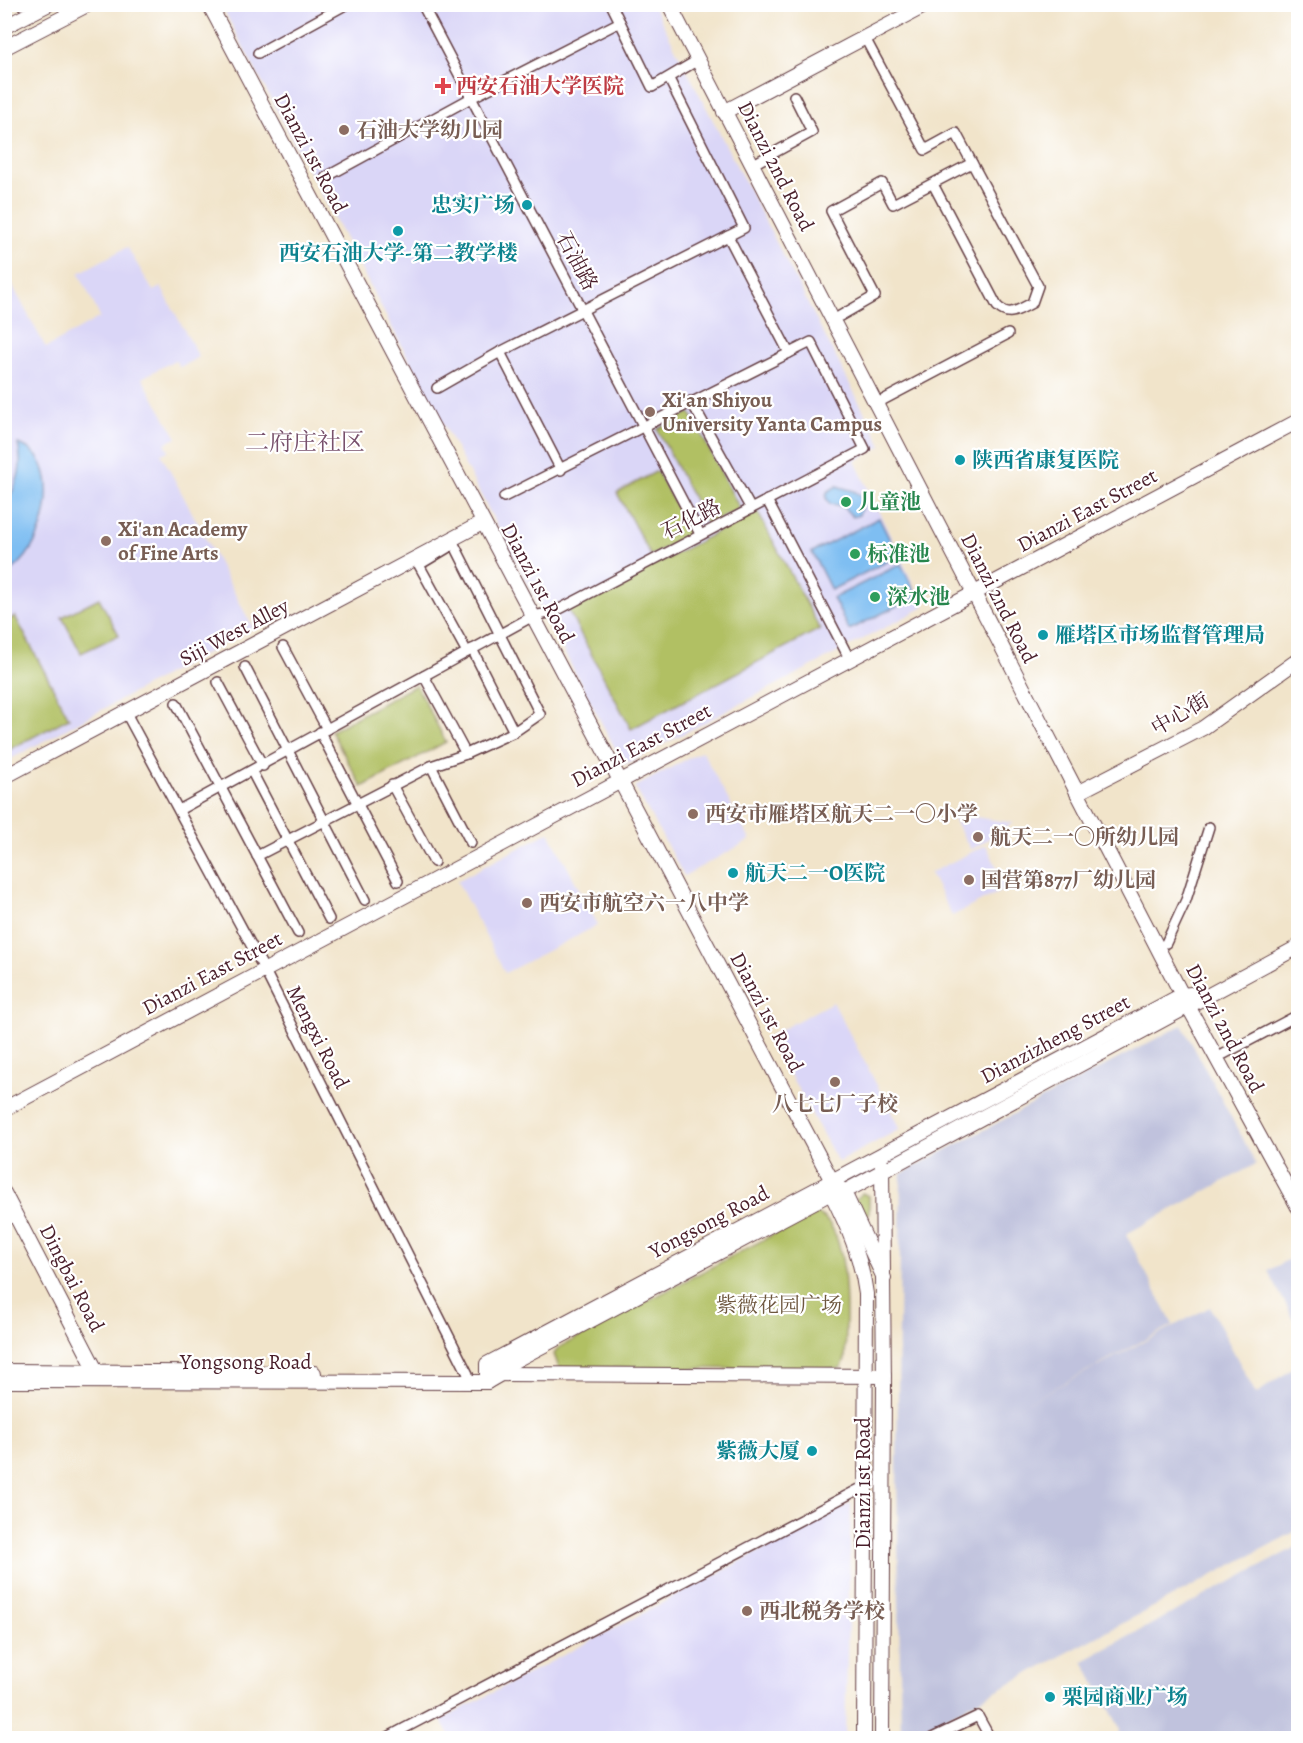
<svg xmlns="http://www.w3.org/2000/svg" width="1303" height="1743" viewBox="0 0 1303 1743" font-family="Alegreya,'Noto Serif SC',serif">
<style>
.built{fill:#dad6f7}
.industrial{fill:#c0c2dd}
.green{fill:#b1c063;stroke:#7e7047;stroke-width:1.5}
.water{fill:#7ebef2;stroke:#646e8e;stroke-width:1.5}
.lines{fill:none;stroke-linecap:round;stroke-linejoin:round}
.street-casing{stroke:#633d43;stroke-width:12}
.secondary-casing{stroke:#633d43;stroke-width:16}
.street{stroke:#fff;stroke-width:9}
.secondary{stroke:#fff;stroke-width:14}
.health-dot{fill:#e0444e;stroke:#fff;stroke-width:2}
.education-dot{fill:#8d6e63;stroke:#fff;stroke-width:2}
.culture-dot{fill:#0f9aa8;stroke:#fff;stroke-width:2}
.leisure-dot{fill:#2e9e5b;stroke:#fff;stroke-width:2}
.labels{text-anchor:middle;stroke-width:4.5;stroke-linejoin:round;paint-order:stroke}
.health-label{font-size:21px;font-weight:bold;fill:#be3a42;stroke:#fff;text-anchor:start}
.education-label{font-size:21px;font-weight:bold;fill:#785e54;stroke:#fff;text-anchor:start}
.street-label{font-size:21px;fill:#4a1f2b;stroke:#fff}
.culture-label{font-size:21px;font-weight:bold;fill:#0d838f;stroke:#fff;text-anchor:start}
.leisure-label{font-size:21px;font-weight:bold;fill:#27864d;stroke:#fff;text-anchor:start}
.park-label{font-size:21px;fill:#6e573f;stroke:#fff}
.quarter-label{font-size:24px;fill:#78516c;stroke:#fff}
</style>
<rect width="100%" height="100%" fill="#fff"/>
<filter id="ink" filterUnits="userSpaceOnUse"><feTurbulence type="fractalNoise" baseFrequency=".0167" numOctaves="2"/><feDisplacementMap in="SourceGraphic" scale="12" xChannelSelector="R" yChannelSelector="G"/><feConvolveMatrix kernelMatrix="1 2 1 2 8 2 1 2 1" color-interpolation-filters="sRGB"/></filter>
<filter id="wash" filterUnits="userSpaceOnUse"><feTurbulence type="fractalNoise" baseFrequency=".008" numOctaves="4" result="noise"/><feDisplacementMap in="SourceGraphic" scale="24" xChannelSelector="R" yChannelSelector="G"/><feGaussianBlur stdDeviation="1.35" result="paint"/><feColorMatrix in="noise" values="0 0 0 0 0 0 0 0 0 0 0 0 0 0 0 0 0 1.4 0 .05"/><feComposite in="paint" operator="in"/></filter>
<g filter="url(#wash)">
<rect width="100%" height="100%" fill="#f1e4ca"/>
<g class="built">
<path d="M221,5H653L882,446L855,461L924,607L624,765Z"/>
<path d="M127,247L153,291L161,287L199,357L180,367L175,360L142,378L177,438L165,443L169,451L161,454L253,628L5,762L4,270L46,348L100,317L79,273Z"/>
<path d="M702,751L750,840L684,876L635,787Z"/>
<path d="M950,813L1013,823L971,850Z"/>
<path d="M549,832L598,925L505,973L457,881Z"/>
<path d="M986,845L1007,888L952,916L930,873Z"/>
<path d="M833,1002L900,1129L838,1162L769,1036Z"/>
<path d="M851,1503L845,1738H452L441,1720Z"/>
</g>
<g class="industrial">
<path d="M1182,1025L1256,1164L1126,1234L1173,1325L1015,1409L1210,1307L1256,1394L1298,1365V1530L907,1738H901L897,1472L901,1174Z"/>
<path d="M1298,1254V1327L1268,1271Z"/>
<path d="M1298,1546V1738H1119L1120,1728L1083,1661Z"/>
</g>
<g class="green">
<path d="M690,412L740,509L707,525L657,429Z"/>
<path d="M657,471L691,534L651,556L617,493Z"/>
<path d="M757,511L820,629L631,729L568,610Z"/>
<path d="M99,598L119,635L81,653L62,617Z"/>
<path d="M15,616L69,718L5,752V622Z"/>
<path d="M416,685L446,742L362,787L331,731Z"/>
<path d="M862,1193L869,1196V1214L862,1217L855,1200Z"/>
<path d="M814,1213C853,1221 846,1328 845,1359L842,1367L837,1369L559,1368L554,1354L558,1348Z"/>
</g>
<g class="water">
<path d="M18,444C69,459 46,556 5,574V499L9,498C19,479 23,466 18,444Z"/>
<path d="M837,486C849,491 855,488 864,500L859,515L853,517L842,506L830,504L826,498L827,492Z"/>
<path d="M879,518L898,556L831,590L812,552Z"/>
<path d="M901,564L917,596L849,630L833,598Z"/>
</g>
</g>
<g filter="url(#ink)">
<g class="lines">
<defs>
<g id="street">
<path d="M21,4L22,5"/>
<path d="M422,4L700,534"/>
<path d="M611,4L620,22"/>
<path d="M865,38L925,150L956,133L1038,286L1032,303C1018,310 1009,318 997,306L933,184"/>
<path d="M258,53L347,4"/>
<path d="M759,161L812,132L794,96"/>
<path d="M326,177L471,98L620,22L652,87L698,60"/>
<path d="M728,236L789,353"/>
<path d="M840,316L875,296L831,211L882,183L893,204L972,163"/>
<path d="M500,352L561,470"/>
<path d="M437,388L500,352L744,228L669,79"/>
<path d="M883,400L1008,334"/>
<path d="M691,401L751,509"/>
<path d="M767,500L849,658"/>
<path d="M283,647L327,729"/>
<path d="M472,649L514,732"/>
<path d="M245,667L365,900"/>
<path d="M424,676L466,754L514,732L540,714L454,544L419,565L467,652"/>
<path d="M218,682L263,766"/>
<path d="M176,703L298,933"/>
<path d="M126,713L264,969L468,1374V1382"/>
<path d="M320,732L398,881"/>
<path d="M431,766L471,843"/>
<path d="M252,772L329,919"/>
<path d="M392,785L434,862"/>
<path d="M179,810L533,616L554,612L865,449L811,342L504,497"/>
<path d="M257,856L431,766L466,754"/>
<path d="M1166,943L1186,900L1209,827"/>
<path d="M1224,1054L1298,1015"/>
<path d="M386,1738L865,1486"/>
<path d="M932,1738L978,1716L990,1738"/>
</g>
<g id="secondary">
<path d="M209,4L832,1181L844,1192L884,1278"/>
<path d="M669,4L1182,995L1298,1207"/>
<path d="M4,27L49,4"/>
<path d="M4,48L89,4"/>
<path d="M724,112L928,4"/>
<path d="M4,777L482,523"/>
<path d="M1077,793L1203,728L1298,660"/>
<path d="M4,1109L1298,421"/>
<path d="M4,1193L100,1378"/>
<path d="M831,1193C848,1227 861,1256 866,1294L864,1738"/>
<path d="M4,1371L314,1373"/>
<path d="M490,1374L884,1376"/>
<path d="M4,1381L487,1382L499,1375V1369L831,1193L844,1192L1298,947"/>
<path d="M487,1382V1364L1182,995L1191,994"/>
<path d="M882,1738L884,1385L882,1164"/>
</g>
</defs>
<use href="#street" class="street-casing"/>
<use href="#secondary" class="secondary-casing"/>
<use href="#street" class="street"/>
<use href="#secondary" class="secondary"/>
</g>
</g>
<path class="health-dot" d="M440 77h6v6h6v6h-6v6h-6v-6h-6v-6h6z"/>
<g class="education-dot">
<circle cx="344" cy="130" r="6"/>
<circle cx="650" cy="412" r="6"/>
<circle cx="106" cy="541" r="6"/>
<circle cx="693" cy="814" r="6"/>
<circle cx="978" cy="837" r="6"/>
<circle cx="969" cy="880" r="6"/>
<circle cx="527" cy="903" r="6"/>
<circle cx="835" cy="1082" r="6"/>
<circle cx="747" cy="1611" r="6"/>
</g>
<g class="culture-dot">
<circle cx="527" cy="205" r="6"/>
<circle cx="398" cy="231" r="6"/>
<circle cx="960" cy="460" r="6"/>
<circle cx="1043" cy="635" r="6"/>
<circle cx="733" cy="873" r="6"/>
<circle cx="812" cy="1451" r="6"/>
<circle cx="1050" cy="1697" r="6"/>
</g>
<g class="leisure-dot">
<circle cx="846" cy="502" r="6"/>
<circle cx="855" cy="554" r="6"/>
<circle cx="875" cy="597" r="6"/>
</g>
<g class="labels">
<g class="health-label">
<text x="456" y="93">西安石油大学医院</text>
</g>
<g class="education-label">
<text x="356" y="137">石油大学幼儿园</text>
<text x="662" y="407">Xi'an Shiyou<tspan x="662" dy="24">University Yanta Campus</tspan></text>
<text x="118" y="536">Xi'an Academy<tspan x="118" dy="24">of Fine Arts</tspan></text>
<text x="705" y="821">西安市雁塔区航天二一〇小学</text>
<text x="990" y="844">航天二一〇所幼儿园</text>
<text x="981" y="887">国营第877厂幼儿园</text>
<text x="539" y="910">西安市航空六一八中学</text>
<text x="835" y="1111" text-anchor="middle">八七七厂子校</text>
<text x="759" y="1618">西北税务学校</text>
</g>
<g class="street-label">
<text transform="translate(311 153) rotate(62)" y="7">Dianzi 1st Road</text>
<text transform="translate(776 166) rotate(63)" y="7">Dianzi 2nd Road</text>
<text transform="translate(577 261) rotate(62)" y="7">石油路</text>
<text transform="translate(1087 510) rotate(-28)" y="7">Dianzi East Street</text>
<text transform="translate(691 519) rotate(-27)" y="7">石化路</text>
<text transform="translate(538 583) rotate(62)" y="7">Dianzi 1st Road</text>
<text transform="translate(999 598) rotate(63)" y="7">Dianzi 2nd Road</text>
<text transform="translate(234 632) rotate(-28)" y="7">Siji West Alley</text>
<text transform="translate(1180 714) rotate(-30)" y="7">中心街</text>
<text transform="translate(641 745) rotate(-28)" y="7">Dianzi East Street</text>
<text transform="translate(212 973) rotate(-28)" y="7">Dianzi East Street</text>
<text transform="translate(767 1012) rotate(62)" y="7">Dianzi 1st Road</text>
<text transform="translate(1225 1028) rotate(62)" y="7">Dianzi 2nd Road</text>
<text transform="translate(318 1037) rotate(63)" y="7">Mengxi Road</text>
<text transform="translate(1055 1039) rotate(-28)" y="7">Dianzizheng Street</text>
<text transform="translate(709 1222) rotate(-28)" y="7">Yongsong Road</text>
<text transform="translate(72 1278) rotate(63)" y="7">Dingbai Road</text>
<text x="246" y="1369">Yongsong Road</text>
<text transform="translate(863 1483) rotate(-90)" y="7">Dianzi 1st Road</text>
</g>
<g class="culture-label">
<text x="515" y="212" text-anchor="end">忠实广场</text>
<text x="398" y="260" text-anchor="middle">西安石油大学-第二教学楼</text>
<text x="972" y="467">陕西省康复医院</text>
<text x="1055" y="642">雁塔区市场监督管理局</text>
<text x="745" y="880">航天二一O医院</text>
<text x="800" y="1458" text-anchor="end">紫薇大厦</text>
<text x="1062" y="1704">栗园商业广场</text>
</g>
<g class="leisure-label">
<text x="858" y="509">儿童池</text>
<text x="867" y="561">标准池</text>
<text x="887" y="604">深水池</text>
</g>
<g class="park-label">
<text x="779" y="1312">紫薇花园广场</text>
</g>
<g class="quarter-label">
<text x="305" y="450">二府庄社区</text>
</g>
</g>
<rect width="1303" height="1743" fill="none" stroke="#fff" stroke-width="24"/>
</svg>
